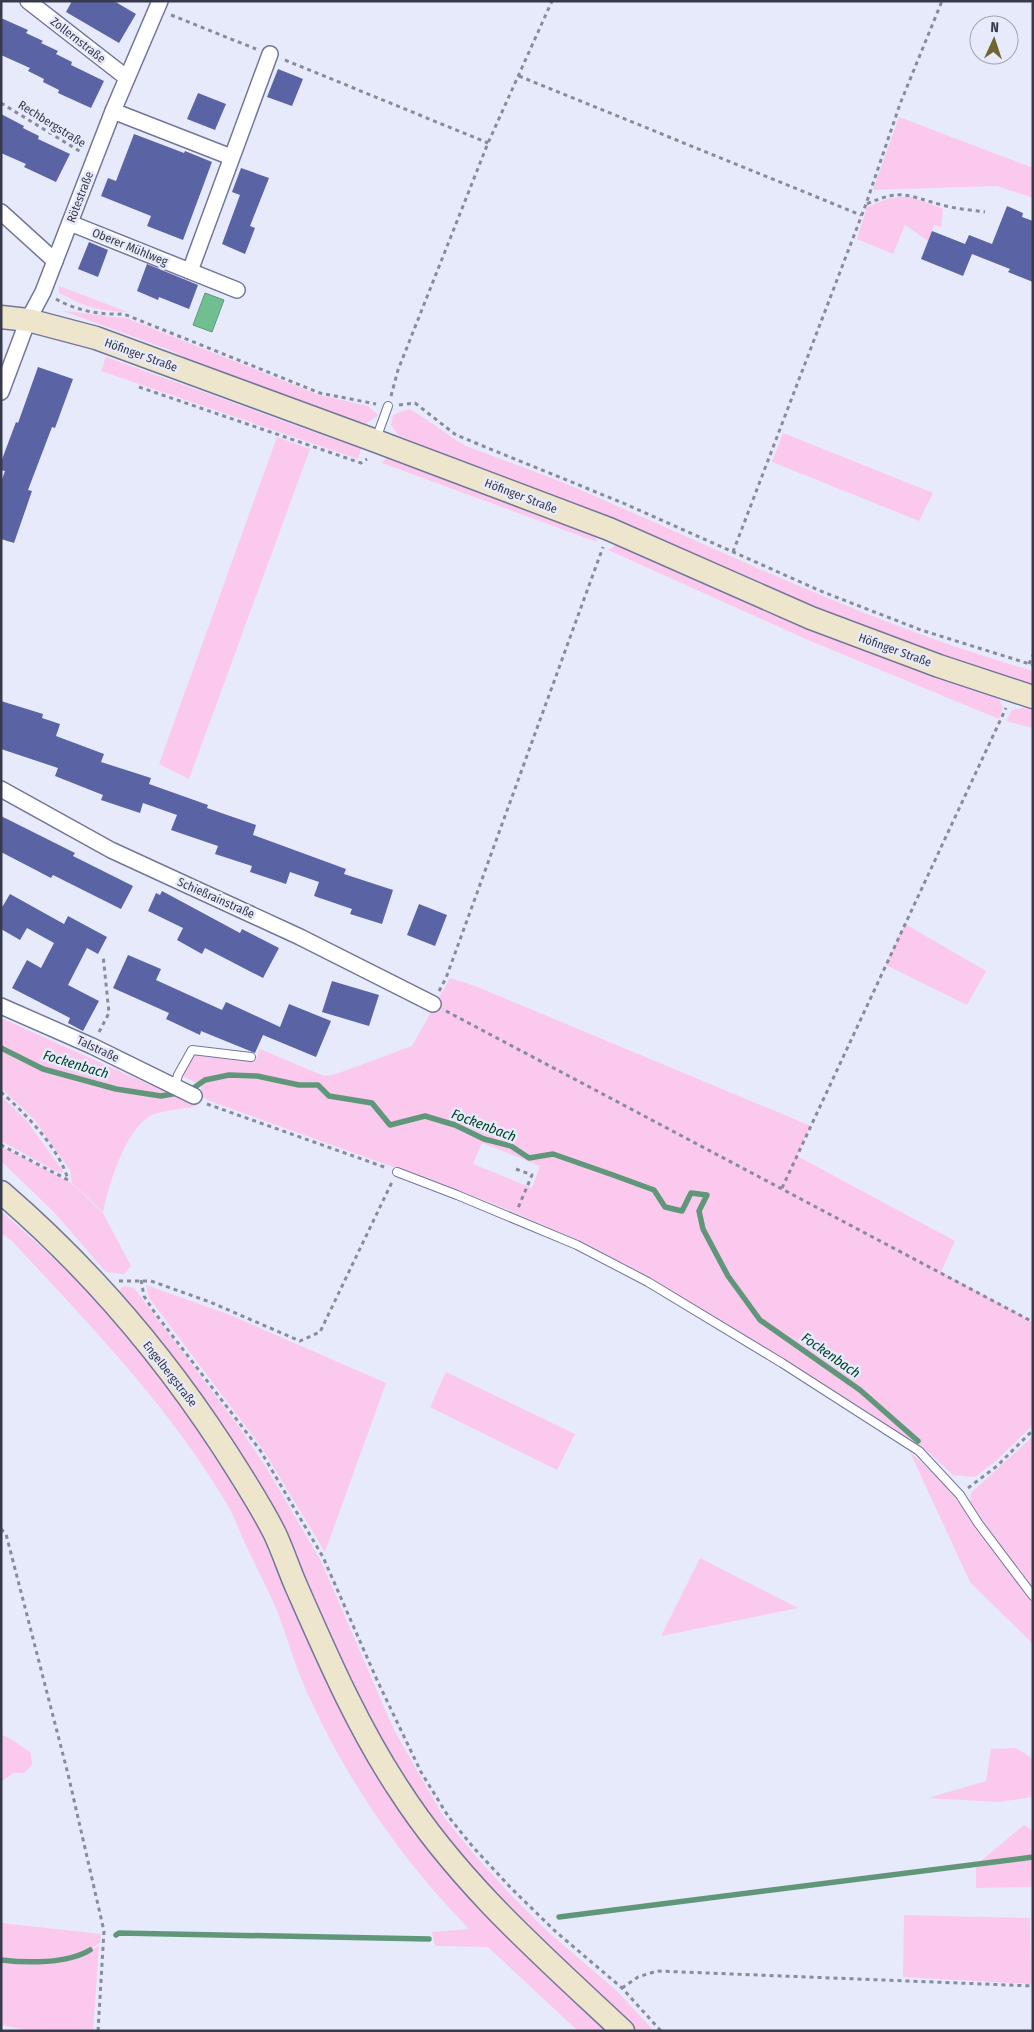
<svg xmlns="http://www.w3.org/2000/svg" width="1034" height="2032" viewBox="0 0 1034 2032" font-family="'Fira Sans Condensed',sans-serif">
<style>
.green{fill:#fbc9ed;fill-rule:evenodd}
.water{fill:#71bf90;stroke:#60977b}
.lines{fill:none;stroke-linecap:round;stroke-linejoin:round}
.stream{stroke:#60977b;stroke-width:5.5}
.building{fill:#5a63a4}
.lane-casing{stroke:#71779b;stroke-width:10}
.street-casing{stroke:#71779b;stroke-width:18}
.secondary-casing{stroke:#71779b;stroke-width:25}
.path{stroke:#888b9b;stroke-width:3;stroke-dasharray:4 4;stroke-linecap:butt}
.lane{stroke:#fff;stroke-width:8}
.street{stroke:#fff;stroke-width:15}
.secondary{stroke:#ede6cc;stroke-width:22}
.labels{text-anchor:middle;stroke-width:5;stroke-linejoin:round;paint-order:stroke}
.street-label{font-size:12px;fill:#373a4a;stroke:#e7eafa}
.water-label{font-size:14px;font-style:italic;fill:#024325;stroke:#e7eafa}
</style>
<rect width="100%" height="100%" fill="#e7eafa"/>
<g class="green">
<path d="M899,117L1033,168V198L997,186L873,190Z"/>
<path d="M901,197H911L943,209L941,227L934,225L928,241L905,225L893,254L857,239L867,207L887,199Z"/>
<path d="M59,286L128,312C98,311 86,307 59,293Z"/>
<path d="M63,311C84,312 105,317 126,318L319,395L368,406L378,415L366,424L239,382L167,349Z"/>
<path d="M106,357L361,449L358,459L101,371Z"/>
<path d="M409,409C430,420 446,435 466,446C503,460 540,473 576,488C727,553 874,626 1033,671V687L830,617L398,435L391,425L393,415Z"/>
<path d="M783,433L933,493L919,521L772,462Z"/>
<path d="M277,437L310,449L189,779L159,764Z"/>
<path d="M387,457L595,534L597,542L382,463Z"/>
<path d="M617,545L998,697L1003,707L999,719L808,640L608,550Z"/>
<path d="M1029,706L1033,707V728L1006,721L1012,710Z"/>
<path d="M905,924L986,971L967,1005L886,965Z"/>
<path d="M450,978L475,986L811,1126L797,1156L955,1241L941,1272L1033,1322V1425L996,1461L975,1477L953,1475L928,1452L881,1422L651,1278L579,1241L509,1210L446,1186L207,1100L199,1095L202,1085L180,1075L193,1051L256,1059L260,1049L324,1076L336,1074L412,1046ZM482,1143L540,1166L532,1188L473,1164Z"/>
<path d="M1,1018L197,1106C185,1109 163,1110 152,1115C125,1129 109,1184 103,1212L72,1183L70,1170L34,1119L1,1088Z"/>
<path d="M1,1096L26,1120L63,1171L61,1174L1,1141Z"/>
<path d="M4,1148L71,1183L103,1213L131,1266L124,1274L106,1272L54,1212L1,1161V1151Z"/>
<path d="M1,1211L77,1279L155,1370L186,1408L245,1498L272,1551L367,1758L610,2031H578L488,1947L435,1946L432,1932L469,1929C406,1864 350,1786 312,1703C298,1675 289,1643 278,1613C268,1589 255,1565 244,1541C238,1527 232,1512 224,1499C166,1403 88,1323 12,1241L1,1233Z"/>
<path d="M146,1285L230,1315L386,1383L325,1552L262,1448L149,1298Z"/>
<path d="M124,1286L134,1288L239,1427L266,1467L321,1561L394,1730L443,1816L473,1853L509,1893L547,1931L617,1991L654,2031H637L496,1897L407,1790L357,1695L300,1567L254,1475L216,1416L119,1291Z"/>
<path d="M446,1372L575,1434L557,1470L430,1407Z"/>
<path d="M1033,1436L1032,1450L1033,1588L970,1505L971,1493Z"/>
<path d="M910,1452L946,1485L1033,1604V1644L970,1582Z"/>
<path d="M700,1558L798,1608L661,1636Z"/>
<path d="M1,1735C11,1737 22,1747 31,1753L32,1765L24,1773H13L1,1782Z"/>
<path d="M1016,1748L1033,1759V1797L998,1802L928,1798L986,1781L991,1749Z"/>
<path d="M1024,1825L1033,1831V1887L976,1888V1865Z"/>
<path d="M904,1915L1030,1918L1031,1984L903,1977Z"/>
<path d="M1,1923L101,1934L100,1943C94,1946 89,1951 83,1953C57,1961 28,1961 1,1958Z"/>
<path d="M99,1946L93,2031H31L1,2025V1961C34,1965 71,1964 99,1946Z"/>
</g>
<path class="water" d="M205,293L224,300L212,332L193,325Z"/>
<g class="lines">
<g class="stream">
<path d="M1,1048L43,1069L116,1089L161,1096L178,1093"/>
<path d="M188,1092L205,1080L229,1075L257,1076L299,1085H318L329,1096L372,1103L390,1125L425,1116L455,1125L484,1139L511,1146L529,1158L553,1154L613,1175L654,1190L665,1207L682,1211L691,1193L707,1195L699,1211L703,1229L728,1276L760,1320L860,1390L918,1441"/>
<path d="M559,1917L1033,1857"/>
<path d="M116,1935L119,1933L429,1939"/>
<path d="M1,1960C27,1963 67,1964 90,1950"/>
</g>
</g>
<g class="building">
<path d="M72,1H114L136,14L119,43L66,12Z"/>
<path d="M1,18L28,30L26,33L43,41L41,43L58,51L56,54L72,62L71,65L104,81L91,108L58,93L59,90L43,82L44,79L28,71L30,68L1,55Z"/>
<path d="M278,69L303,79L292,106L267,97Z"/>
<path d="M198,93L226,104L215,130L187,119Z"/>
<path d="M1,114L24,126L23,128L39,136L38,139L70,154L56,182L24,167L26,164L1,153Z"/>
<path d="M134,134L184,153L185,151L212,162L183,240L147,226L151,216L101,196L108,178L116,181Z"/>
<path d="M241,168L269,178L250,226L255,228L245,254L222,244L240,195L232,192Z"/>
<path d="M1007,206L1023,213L1022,217L1033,221V282L1008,272L1010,269L972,254L963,276L921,259L932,231L965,244L969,235L992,244Z"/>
<path d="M89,242L108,250L98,277L78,269Z"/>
<path d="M147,264L198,285L189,309L159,297L158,300L137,291Z"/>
<path d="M38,367L73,379L55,428L52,427L28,490L32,491L14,543L1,539V482L5,471L1,470V462L16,422L18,423Z"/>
<path d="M1,701L43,714L42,718L60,724L56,736L104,754L101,762L151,778L149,784L208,805L207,808L256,825L253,835L346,869L344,874L393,890L382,924L350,914L352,909L314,896L319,882L290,872L286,884L250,872L252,866L215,854L218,846L171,830L177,815L143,803L140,813L101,800L103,795L55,776L58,768L1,749Z"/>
<path d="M1,816L75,853L73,856L133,886L121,909L53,875L51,878L1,852Z"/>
<path d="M162,891L240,933L242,929L279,948L263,978L205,948L202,954L177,940L183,928L148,911L156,893L160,895Z"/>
<path d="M10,894L64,924L68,916L107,937L98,954L87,948L68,985L99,1001L83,1031L68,1023L70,1018L12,988L27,960L41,968L54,943L27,928L20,940L1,929V909Z"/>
<path d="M419,904L447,915L435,946L407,935Z"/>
<path d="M128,955L161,969L156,980L222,1010L226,1002L280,1027L289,1004L331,1021L316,1057L263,1035L255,1053L201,1031L200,1035L166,1019L169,1013L113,988Z"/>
<path d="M332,981L379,995L369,1026L322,1012Z"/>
</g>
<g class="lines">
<defs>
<g id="lane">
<path d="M376,439L388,406"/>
<path d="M175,1086L178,1075L192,1050L251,1057"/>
<path d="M397,1172L457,1195L577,1245L648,1282L782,1363L919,1451L960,1495L978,1523L1033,1596"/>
</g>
<g id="street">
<path d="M28,1L127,78"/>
<path d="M113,111L231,157"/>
<path d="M1,212L55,261"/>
<path d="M70,223L237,290"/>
<path d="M190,271L270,54"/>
<path d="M1,392L28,320L43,292L113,111L160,1"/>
<path d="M1,789L111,850L300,937L433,1004"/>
<path d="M1,1006L92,1046L194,1096"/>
</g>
<g id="secondary">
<path d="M1,317L28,320L96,338L376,441L609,529L811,618L939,666L1033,697"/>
<path d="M1,1192C87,1266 161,1352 223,1447C241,1475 260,1504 275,1534C283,1551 289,1570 297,1588C327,1656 358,1728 400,1791C460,1884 543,1956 623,2031"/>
</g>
</defs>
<use href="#lane" class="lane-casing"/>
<use href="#street" class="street-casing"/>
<use href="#secondary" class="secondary-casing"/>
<g class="path">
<path d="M171,15L256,49"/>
<path d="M285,60L488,143"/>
<path d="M519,76L861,215"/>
<path d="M1,103L81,152"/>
<path d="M867,204C902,188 908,196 942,205C956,209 971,210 985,212"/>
<path d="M56,299C76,311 102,315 124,314L320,393L376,404"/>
<path d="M139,387L361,463L367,459"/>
<path d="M391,396L398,370L488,143L552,1"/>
<path d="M399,405L415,403L456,435L623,503L823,592L921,630L1033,665"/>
<path d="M733,552L866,204L900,104L942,1"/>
<path d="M1029,664L1033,655"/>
<path d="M439,991L446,978L603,547"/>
<path d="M446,1011L1033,1322"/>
<path d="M99,1032L109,1013L103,955"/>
<path d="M1,1092C25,1113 60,1149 68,1180L1,1145"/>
<path d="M207,1104L387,1168"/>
<path d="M516,1169L532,1175L518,1208"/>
<path d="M782,1188L1006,708"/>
<path d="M141,1280L144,1296L155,1313L260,1450L323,1557L377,1680L421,1772L448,1816L473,1847L511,1888L555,1931L622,1988L661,2031"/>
<path d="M119,1281H151L210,1302L300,1341L320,1332L392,1182"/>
<path d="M968,1488L997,1466L1033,1430"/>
<path d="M1,1529L6,1534L68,1774L104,1931L98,2031"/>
<path d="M622,1988L638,1977L657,1971L1033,1986"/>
</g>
<use href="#lane" class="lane"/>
<use href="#street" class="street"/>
<use href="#secondary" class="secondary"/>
</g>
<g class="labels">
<g class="street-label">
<text transform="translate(78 40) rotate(38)" y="4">Zollernstraße</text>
<text transform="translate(52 124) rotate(32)" y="4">Rechbergstraße</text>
<text transform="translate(80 197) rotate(-69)" y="4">Rötestraße</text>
<text transform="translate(130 247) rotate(22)" y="4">Oberer Mühlweg</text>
<text transform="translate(141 355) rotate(20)" y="4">Höfinger Straße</text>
<text transform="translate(521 496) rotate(21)" y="4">Höfinger Straße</text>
<text transform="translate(895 650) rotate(20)" y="4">Höfinger Straße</text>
<text transform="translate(216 898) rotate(24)" y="4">Schießrainstraße</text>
<text transform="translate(98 1049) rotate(25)" y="4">Talstraße</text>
<text transform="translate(170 1374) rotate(52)" y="4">Engelbergstraße</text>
</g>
<g class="water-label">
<text transform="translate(76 1064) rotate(17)" y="5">Fockenbach</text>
<text transform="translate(484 1125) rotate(21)" y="5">Fockenbach</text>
<text transform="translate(831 1355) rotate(35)" y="5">Fockenbach</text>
</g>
</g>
<rect width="1034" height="2032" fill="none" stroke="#373a4a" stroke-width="5"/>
<g transform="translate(994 40) rotate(3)"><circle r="24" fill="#e7eafa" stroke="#a1a4b4"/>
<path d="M0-4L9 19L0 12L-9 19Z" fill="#706431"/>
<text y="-8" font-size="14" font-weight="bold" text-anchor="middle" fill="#373a4a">N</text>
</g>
</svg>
